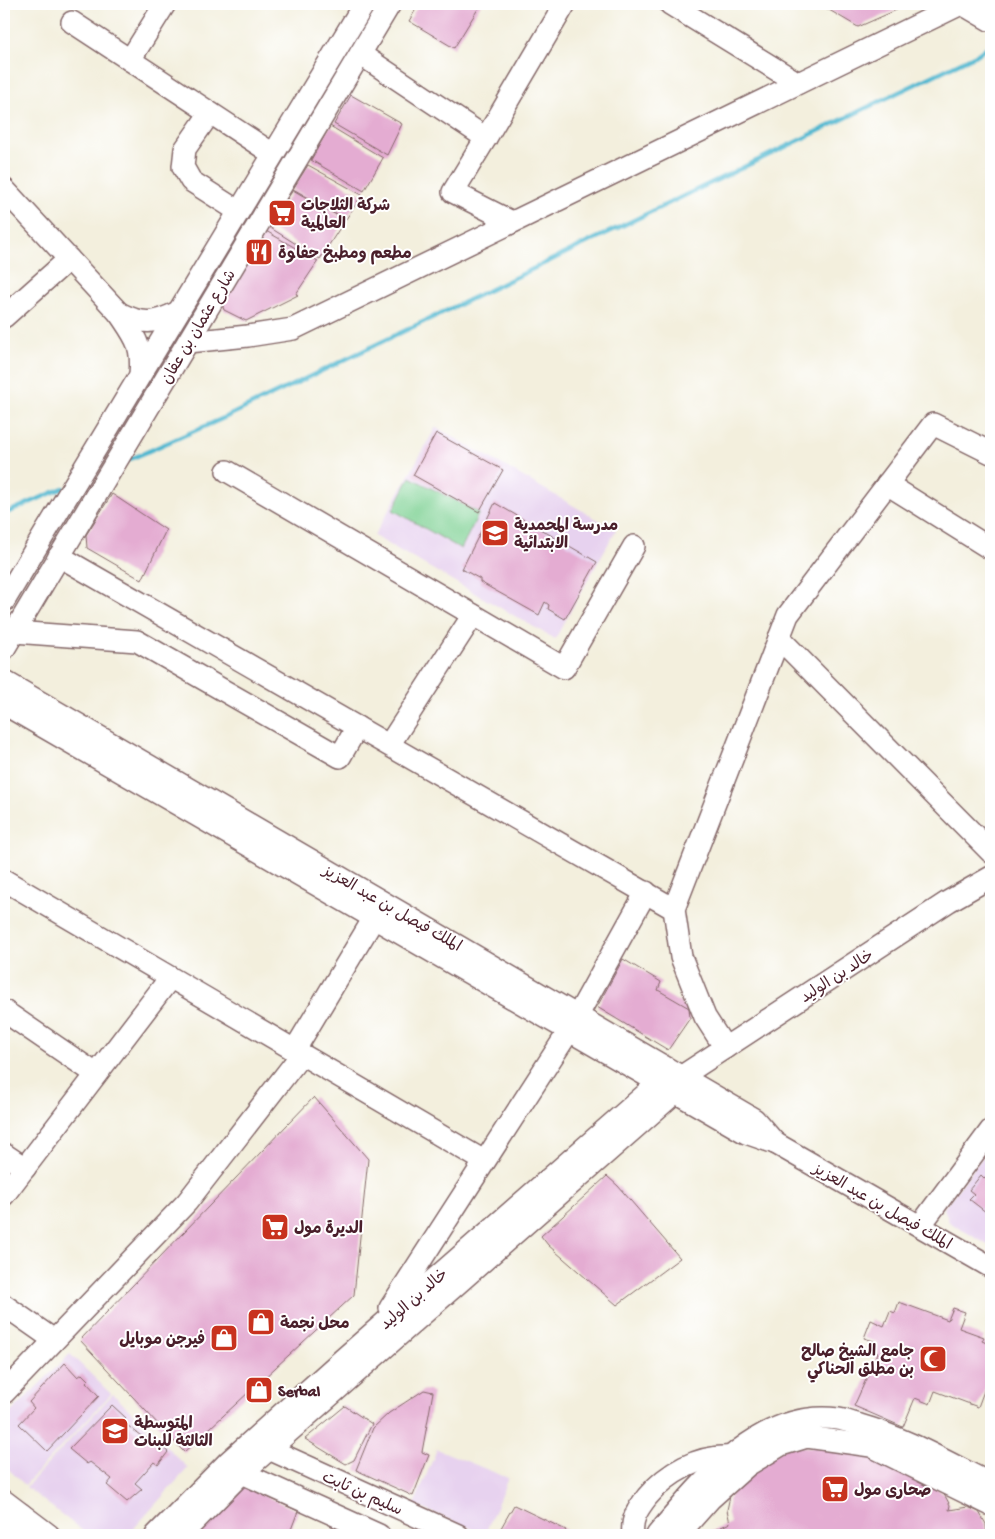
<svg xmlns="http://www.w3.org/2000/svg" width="995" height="1539" viewBox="0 0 995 1539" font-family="'Gochi Hand','Playpen Sans Arabic',sans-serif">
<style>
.built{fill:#e7d2ef}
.green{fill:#7cd092;stroke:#63785e}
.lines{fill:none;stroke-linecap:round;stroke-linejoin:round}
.stream{stroke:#51b8d0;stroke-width:4.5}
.building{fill:#e4acd2}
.minor-casing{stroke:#856869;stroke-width:24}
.major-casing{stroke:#856869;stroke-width:29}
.minor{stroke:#fff;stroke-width:21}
.major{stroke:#fff;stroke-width:26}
.labels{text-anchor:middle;stroke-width:4;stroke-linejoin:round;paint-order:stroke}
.poi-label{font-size:16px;font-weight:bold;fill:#4a1f2b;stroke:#fff;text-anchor:start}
.street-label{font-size:16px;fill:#4a1f2b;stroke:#fff}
</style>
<rect width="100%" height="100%" fill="#fff"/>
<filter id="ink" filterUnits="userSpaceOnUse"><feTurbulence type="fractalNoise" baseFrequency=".02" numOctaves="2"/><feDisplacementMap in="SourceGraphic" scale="10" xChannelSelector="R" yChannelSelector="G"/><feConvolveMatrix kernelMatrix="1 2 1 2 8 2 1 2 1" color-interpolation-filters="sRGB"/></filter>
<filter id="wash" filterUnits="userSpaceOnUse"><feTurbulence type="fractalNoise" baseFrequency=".0096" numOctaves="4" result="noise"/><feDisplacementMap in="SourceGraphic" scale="20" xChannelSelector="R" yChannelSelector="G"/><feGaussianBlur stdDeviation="1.12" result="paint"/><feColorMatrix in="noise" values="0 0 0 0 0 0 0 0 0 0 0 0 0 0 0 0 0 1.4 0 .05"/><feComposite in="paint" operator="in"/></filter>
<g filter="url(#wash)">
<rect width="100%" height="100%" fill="#f3efdd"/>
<g class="built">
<path d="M436,427L616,530L555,639L374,536Z"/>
<path d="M991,1146V1247L949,1222L944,1208Z"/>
<path d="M70,1354L111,1394L25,1485L4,1465V1419Z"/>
<path d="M113,1394L188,1468L128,1535H88L26,1487Z"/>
<path d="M437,1449L508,1478L485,1534L414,1505Z"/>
</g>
<path class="green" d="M410,477L479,513L461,549L393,510Z"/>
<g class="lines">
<g class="stream">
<path d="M126,461L226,417L978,54L991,44"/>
<path d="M4,514L63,488"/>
</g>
</g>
<g id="blocks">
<g class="building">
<path d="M419,4H481L454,48L409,21Z"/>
<path d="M819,4H910L858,27Z"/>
<path d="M351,95L402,124L387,155L334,124Z"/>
<path d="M330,126L383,158L364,191L311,160Z"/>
<path d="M308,165L362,195L346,219L293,189Z"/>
<path d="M293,190L345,220L320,259L269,227Z"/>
<path d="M266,231L318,261L296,294L298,295L246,321L224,310L221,300Z"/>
<path d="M436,433L503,470L479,512L413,475Z"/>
<path d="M112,494L166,530L142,580L87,548L86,535Z"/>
<path d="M495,503L597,562L565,619L548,609L549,605L545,602L539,615L480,582V579L462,569Z"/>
<path d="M623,959L661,982L658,990L689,1008L690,1018L668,1050L597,1007Z"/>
<path d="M314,1097L368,1159L354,1295L184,1452L80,1340Z"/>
<path d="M991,1172V1216L969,1199L974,1194L969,1190L981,1175L985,1179Z"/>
<path d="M607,1176L618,1186L680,1258L617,1305L548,1245L541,1236Z"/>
<path d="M899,1302L948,1320L953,1308L965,1312L959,1328L984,1337L982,1341L991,1345V1372L978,1407L935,1391L930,1404L915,1398L903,1427L854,1406L878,1353L874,1352L877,1342L864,1338L871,1320L884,1326L890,1311L895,1313Z"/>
<path d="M65,1363L78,1377L82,1374L88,1380L86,1382L99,1396L47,1451L19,1424L34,1408L29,1402Z"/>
<path d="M424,1390L433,1392L422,1452L429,1455L413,1496L356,1470L373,1428L389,1413Z"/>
<path d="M112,1405L126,1418L123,1422L145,1439L149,1436L168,1452L158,1465L154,1462L135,1483L142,1489L127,1502L107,1485L112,1479L90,1462L87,1464L69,1449Z"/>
<path d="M345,1406L372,1424L354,1460L346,1464L305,1439Z"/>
<path d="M787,1446L866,1449L930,1481L945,1496L950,1505L949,1510L968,1507L979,1512L986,1524L987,1535H709L710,1532L730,1523L727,1510L730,1496L738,1481Z"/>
<path d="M237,1483L298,1511L289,1535H186Z"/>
<path d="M514,1505L566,1530L563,1535H497Z"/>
</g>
</g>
</g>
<g filter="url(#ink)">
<use href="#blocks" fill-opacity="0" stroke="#856869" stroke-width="1"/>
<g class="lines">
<defs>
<g id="minor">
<path d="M670,4L798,83"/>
<path d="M72,22L273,154"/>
<path d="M360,54L486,138"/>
<path d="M130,60L165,4"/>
<path d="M210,113L185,149L183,167L191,181L238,211"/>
<path d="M4,189L119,313"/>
<path d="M512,222L453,192L486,138L565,4"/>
<path d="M4,317L69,259"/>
<path d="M188,342L248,336L293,329L961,4"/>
<path d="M140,375C143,345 135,337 119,313C143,325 154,324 178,312"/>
<path d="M227,471L564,668L634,546"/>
<path d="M887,484L991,549"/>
<path d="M59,556L674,909L681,957L705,1017L725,1048"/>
<path d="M4,601L364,4"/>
<path d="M14,632L137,641L340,757L357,727"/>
<path d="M779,638L991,852"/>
<path d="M4,649L390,4"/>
<path d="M4,681L754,1119L775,1143"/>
<path d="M4,704L746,1133L775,1143L991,1267"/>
<path d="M389,745L473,615"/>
<path d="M4,880L484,1161"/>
<path d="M674,909L788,615L933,424L991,453"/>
<path d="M4,1011L96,1074"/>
<path d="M294,1051L374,918"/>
<path d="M4,1154L25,1168"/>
<path d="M4,1195L170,978"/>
<path d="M920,1226L991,1130"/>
<path d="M4,1305L54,1340"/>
<path d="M390,1308L569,1031L646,892"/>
<path d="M4,1393L187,1202L301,1055"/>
<path d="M269,1449L458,1535"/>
<path d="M242,1473L379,1535"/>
<path d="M4,1501L49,1535"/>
<path d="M4,1532L21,1514"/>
<path d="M156,1535L228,1462L343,1359L654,1087L682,1076L949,901L991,877"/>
<path d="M181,1535L242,1473L670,1097L680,1079"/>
<path d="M633,1535C631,1519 637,1510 647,1497C667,1473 698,1455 731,1457"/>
<path d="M657,1535C701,1483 760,1408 838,1419C845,1420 852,1423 860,1425C906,1438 948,1463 991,1484"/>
<path d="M678,1535L710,1499L748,1465L781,1445L807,1437L871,1446L991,1505"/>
</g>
<path id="major" d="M967,4L991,18"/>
</defs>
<use href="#minor" class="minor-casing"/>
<use href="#major" class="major-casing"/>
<use href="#minor" class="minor"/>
<use href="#major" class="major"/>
</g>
</g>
<defs>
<symbol id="supermarket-square" viewBox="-11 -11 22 22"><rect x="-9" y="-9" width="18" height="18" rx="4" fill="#c8321e" stroke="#fff"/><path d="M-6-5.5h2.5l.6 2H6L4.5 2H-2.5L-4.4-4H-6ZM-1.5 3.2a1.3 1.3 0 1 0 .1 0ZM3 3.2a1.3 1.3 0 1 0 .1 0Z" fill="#fff"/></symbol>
<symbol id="restaurant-square" viewBox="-11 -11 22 22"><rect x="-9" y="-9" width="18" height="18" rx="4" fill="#c8321e" stroke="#fff"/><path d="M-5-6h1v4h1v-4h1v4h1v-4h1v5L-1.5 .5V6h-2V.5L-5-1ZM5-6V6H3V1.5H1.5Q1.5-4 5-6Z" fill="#fff"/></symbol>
<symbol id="school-square" viewBox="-11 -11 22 22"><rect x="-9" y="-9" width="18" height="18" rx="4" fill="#c8321e" stroke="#fff"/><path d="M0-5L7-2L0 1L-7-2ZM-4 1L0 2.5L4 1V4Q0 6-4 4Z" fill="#fff"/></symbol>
<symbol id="shop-square" viewBox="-11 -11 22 22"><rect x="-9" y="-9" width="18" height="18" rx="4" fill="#c8321e" stroke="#fff"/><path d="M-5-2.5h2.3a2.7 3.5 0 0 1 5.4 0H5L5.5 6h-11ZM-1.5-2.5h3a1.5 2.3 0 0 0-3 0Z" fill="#fff"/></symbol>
<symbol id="mosque-square" viewBox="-11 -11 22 22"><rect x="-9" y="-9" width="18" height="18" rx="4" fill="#c8321e" stroke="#fff"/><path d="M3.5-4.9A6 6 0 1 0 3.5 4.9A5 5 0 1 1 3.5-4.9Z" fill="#fff"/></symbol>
</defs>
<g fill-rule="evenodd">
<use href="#supermarket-square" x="266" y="197" width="32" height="32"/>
<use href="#restaurant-square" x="243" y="236" width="32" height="32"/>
<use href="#school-square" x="479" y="517" width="32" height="32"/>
<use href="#supermarket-square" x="259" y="1211" width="32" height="32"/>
<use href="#shop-square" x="245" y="1306" width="32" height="32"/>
<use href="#shop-square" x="208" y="1322" width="32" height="32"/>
<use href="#mosque-square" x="917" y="1343" width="32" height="32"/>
<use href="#shop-square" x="243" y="1374" width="32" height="32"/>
<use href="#school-square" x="99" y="1415" width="32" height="32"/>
<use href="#supermarket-square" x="819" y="1473" width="32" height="32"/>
</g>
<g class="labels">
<g class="poi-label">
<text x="301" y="210">شركة الثلاجات<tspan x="301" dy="18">العالمية</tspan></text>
<text x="278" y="258">مطعم ومطبخ حفاوة</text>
<text x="514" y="530">مدرسة المحمدية<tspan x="514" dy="18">الابتدائية</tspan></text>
<text x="294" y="1233">الديرة مول</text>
<text x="280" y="1328">محل نجمة</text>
<text x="205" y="1344" text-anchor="end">فيرجن موبايل</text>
<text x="914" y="1356" text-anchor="end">جامع الشيخ صالح<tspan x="914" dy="18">بن مطلق الحناكي</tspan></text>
<text x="278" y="1396">Serbal</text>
<text x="134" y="1428">المتوسطة<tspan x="134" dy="18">الثالثة للبنات</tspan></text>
<text x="854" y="1495">صحارى مول</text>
</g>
<g class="street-label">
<text transform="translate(197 326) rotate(-59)" y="6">شارع عثمان بن عفان</text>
<text transform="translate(393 907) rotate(30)" y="6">الملك فيصل بن عبد العزيز</text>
<text transform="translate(836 975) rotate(-33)" y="6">خالد بن الوليد</text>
<text transform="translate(883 1205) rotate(30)" y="6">الملك فيصل بن عبد العزيز</text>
<text transform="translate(413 1298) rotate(-41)" y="6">خالد بن الوليد</text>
<text transform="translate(363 1492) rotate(24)" y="6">سليم بن ثابت</text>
</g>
</g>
<rect width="995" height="1539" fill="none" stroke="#fff" stroke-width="20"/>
</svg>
